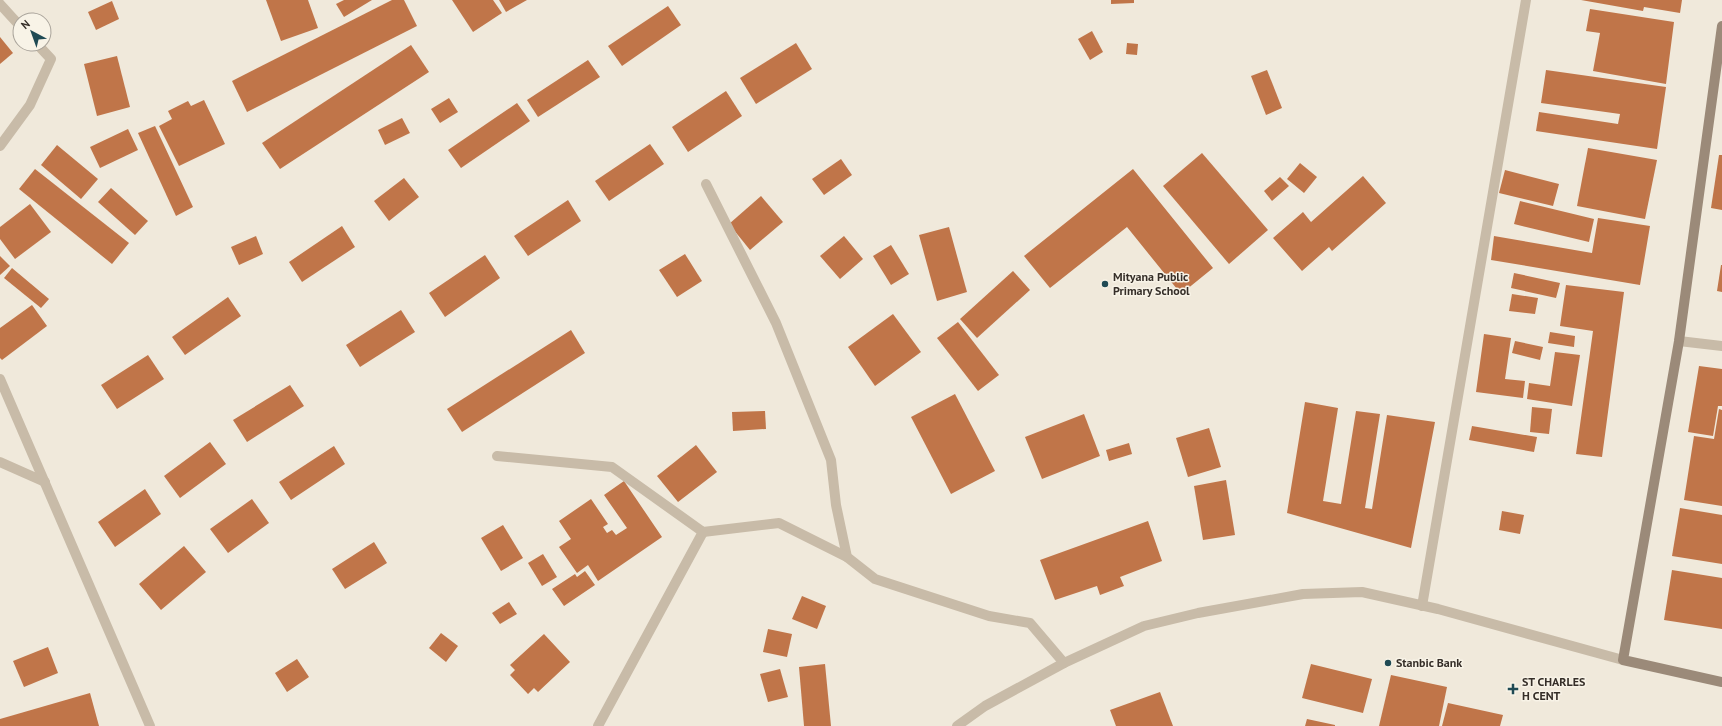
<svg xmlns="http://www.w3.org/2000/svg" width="1722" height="726" viewBox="0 0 1722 726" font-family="'PT Sans',sans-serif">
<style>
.building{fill:#c07549}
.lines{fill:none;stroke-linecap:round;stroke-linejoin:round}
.service{stroke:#c8bba8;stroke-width:10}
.minor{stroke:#c8bba8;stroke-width:10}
.secondary{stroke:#9b8a79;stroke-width:10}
.poi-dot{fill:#1f4a54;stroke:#f8f3e7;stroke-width:1.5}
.labels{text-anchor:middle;stroke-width:3;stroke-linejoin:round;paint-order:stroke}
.poi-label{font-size:12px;font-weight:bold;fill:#352e28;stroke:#f8f3e7;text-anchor:start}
</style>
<rect width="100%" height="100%" fill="#f0e9db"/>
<g class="building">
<path d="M266,0H308L318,28L281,41Z"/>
<path d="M344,0H372L344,17L336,4Z"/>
<path d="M392,0H404L417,26L247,112L232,81Z"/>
<path d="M452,0H493L502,13L473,32Z"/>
<path d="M499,0H527L506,12Z"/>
<path d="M1111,0H1134V3L1111,4Z"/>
<path d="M1581,0H1682L1680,13L1644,7L1643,11Z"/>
<path d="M112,1L119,19L96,30L88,12Z"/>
<path d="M668,6L681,25L622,66L608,46Z"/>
<path d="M1590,9L1674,22L1666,84L1593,71L1600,33L1586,31Z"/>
<path d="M1092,31L1103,52L1090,60L1078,39Z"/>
<path d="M0,37L13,53L0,64Z"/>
<path d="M796,43L812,69L756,104L740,78Z"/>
<path d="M1127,43L1138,44L1137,55L1126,54Z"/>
<path d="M411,45L429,72L280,169L262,143Z"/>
<path d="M117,56L130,107L97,116L84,64Z"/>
<path d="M588,60L600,77L538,117L527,100Z"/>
<path d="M1267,70L1282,108L1266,115L1251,76Z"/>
<path d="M1546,70L1666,87L1657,149L1536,131L1539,112L1618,124L1620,114L1541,103Z"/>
<path d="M726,91L742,116L688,152L672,127Z"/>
<path d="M449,98L458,112L440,123L431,109Z"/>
<path d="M204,100L225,144L179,166L159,126L172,119L168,111L188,101L191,106Z"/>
<path d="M517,103L530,121L461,168L448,150Z"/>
<path d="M402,118L410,133L385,145L378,130Z"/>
<path d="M155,126L193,207L176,216L138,133Z"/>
<path d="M128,129L138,150L100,168L90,147Z"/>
<path d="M650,144L664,164L609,201L595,181Z"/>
<path d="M57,145L98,179L81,199L41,165Z"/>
<path d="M1588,148L1657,160L1645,219L1577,206Z"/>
<path d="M1202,153L1268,230L1229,264L1163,186Z"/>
<path d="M1719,155H1722V210L1711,208Z"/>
<path d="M841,159L852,175L824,195L812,179Z"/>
<path d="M1300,163L1317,177L1304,193L1287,179Z"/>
<path d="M35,169L129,243L112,264L19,189Z"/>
<path d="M1133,169L1213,268L1181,294L1127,227L1050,288L1024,256Z"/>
<path d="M1505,170L1559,184L1553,206L1499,193Z"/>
<path d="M1363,176L1386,203L1332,251L1329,247L1302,271L1273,238L1303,212L1311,222Z"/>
<path d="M1280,177L1289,186L1272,201L1264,191Z"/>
<path d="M404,178L419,197L389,221L374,201Z"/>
<path d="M111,188L148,221L135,235L98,202Z"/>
<path d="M761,196L783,222L750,250L729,224Z"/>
<path d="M568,200L581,221L528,256L514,236Z"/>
<path d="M1520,201L1594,219L1589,242L1514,224Z"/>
<path d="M30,204L51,232L15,259L0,239V227Z"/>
<path d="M1598,218L1650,226L1640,285L1491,260L1494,236L1592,253Z"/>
<path d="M342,226L355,247L302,282L289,262Z"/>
<path d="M949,227L967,292L937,301L919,235Z"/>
<path d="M256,236L263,254L239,265L231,247Z"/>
<path d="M844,236L863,259L840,279L820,256Z"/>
<path d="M891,245L909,274L891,285L873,256Z"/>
<path d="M685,254L702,281L677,297L659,270Z"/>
<path d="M485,255L500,278L445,317L429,293Z"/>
<path d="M0,256L10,266L0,275Z"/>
<path d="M1721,265H1722V292L1717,291Z"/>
<path d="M12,268L49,299L41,308L4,278Z"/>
<path d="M1013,271L1030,290L977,338L960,319Z"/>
<path d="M1514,273L1560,283L1556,298L1511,288Z"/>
<path d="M1566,285L1624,292L1602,457L1576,454L1593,331L1560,326Z"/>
<path d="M1512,294L1538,298L1535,314L1509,311Z"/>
<path d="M228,297L241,316L185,355L172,337Z"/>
<path d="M32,305L47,326L2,360L0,358V328Z"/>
<path d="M401,310L415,332L360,367L346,345Z"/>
<path d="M893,314L921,352L875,386L848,347Z"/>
<path d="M958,322L999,375L978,391L937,338Z"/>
<path d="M571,330L585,353L462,432L447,409Z"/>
<path d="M1550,332L1575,336L1574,347L1548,343Z"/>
<path d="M1484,334L1511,338L1505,379L1525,381L1523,398L1476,392Z"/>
<path d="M1515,341L1543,347L1540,360L1512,353Z"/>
<path d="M1555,352L1580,355L1572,406L1527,399L1529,383L1550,386Z"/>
<path d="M148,355L164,379L117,409L101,385Z"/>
<path d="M1699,366L1722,369V406H1718L1713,436L1688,432Z"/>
<path d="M290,385L304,406L247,442L233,420Z"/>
<path d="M955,394L995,471L951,494L911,417Z"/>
<path d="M1305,402L1338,408L1323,501L1341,504L1356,411L1380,414L1365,508L1372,509L1387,415L1435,422L1411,548L1287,513Z"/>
<path d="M1532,407L1552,409L1549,434L1530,432Z"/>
<path d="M1719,409L1722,410V506L1684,500L1694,436L1714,439Z"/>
<path d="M765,411L766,429L733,431L732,412Z"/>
<path d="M1084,414L1100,456L1042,479L1025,437Z"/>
<path d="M1472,426L1537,437L1534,452L1469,440Z"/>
<path d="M1209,428L1221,467L1188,477L1176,438Z"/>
<path d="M210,442L226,464L180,498L164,476Z"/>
<path d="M1129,443L1132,454L1109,461L1106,450Z"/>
<path d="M696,445L717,472L678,502L657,476Z"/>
<path d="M334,446L345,464L291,500L279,482Z"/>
<path d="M1226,480L1235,535L1203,540L1194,486Z"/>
<path d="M624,481L662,537L598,581L588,565L577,573L559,547L571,539L559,521L591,499L608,524L603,527L607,533L612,530L616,535L627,528L604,495Z"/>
<path d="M145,489L161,514L115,547L98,522Z"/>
<path d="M252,499L269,523L228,553L210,529Z"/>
<path d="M1680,508L1722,515V564L1672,556Z"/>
<path d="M1502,511L1524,515L1520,534L1499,530Z"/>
<path d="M1148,521L1162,561L1120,577L1124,586L1100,595L1097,586L1055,600L1040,560Z"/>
<path d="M503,525L523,558L501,571L481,538Z"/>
<path d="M374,542L387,563L345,589L332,569Z"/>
<path d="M184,546L206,572L161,610L139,584Z"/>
<path d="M543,554L557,577L542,586L528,563Z"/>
<path d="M1672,570L1722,578V629L1664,620Z"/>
<path d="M585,571L595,585L564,606L552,589L575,574L577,577Z"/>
<path d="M802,596L826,606L817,629L792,619Z"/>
<path d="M509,602L517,614L500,624L492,613Z"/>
<path d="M768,629L792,634L787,657L763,652Z"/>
<path d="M441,633L458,646L446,662L429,648Z"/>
<path d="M544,634L570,662L538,692L534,688L528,694L510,675L515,670L510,665Z"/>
<path d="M48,647L58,673L24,687L13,661Z"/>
<path d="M297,659L309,677L287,692L275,673Z"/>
<path d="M825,664L831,726H804L799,667Z"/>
<path d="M1311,664L1372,679L1363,713L1302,698Z"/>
<path d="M780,669L788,697L768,702L760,674Z"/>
<path d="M1391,675L1447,687L1439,726H1379Z"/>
<path d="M1160,692L1173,726H1116L1110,710Z"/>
<path d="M90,693L99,726H0V719Z"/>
<path d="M1448,703L1503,715L1500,726H1442Z"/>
<path d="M1307,719L1335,725V726H1305Z"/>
</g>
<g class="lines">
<path class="service" d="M0,462L45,482"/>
<g class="minor">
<path d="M0,4L20,26"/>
<path d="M0,146L30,105L51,59L37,44"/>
<path d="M706,184L776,323L831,460L836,505L847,557L875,579L989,616L1030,623L1064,663"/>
<path d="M1679,341L1722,346"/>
<path d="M0,379L150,726"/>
<path d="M497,456L612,467L703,532L779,523L847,557"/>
<path d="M1422,606L1526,0"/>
<path d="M598,726L703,532"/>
<path d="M957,726L985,706L1064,663L1144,626L1198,613L1303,594L1362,592L1438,609L1623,660"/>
</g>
<path class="secondary" d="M1722,26L1679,341L1623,660L1722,682"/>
</g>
<g class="poi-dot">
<circle cx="1105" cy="284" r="4"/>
<circle cx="1388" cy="663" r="4"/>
<path d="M1511 683h4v4h4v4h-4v4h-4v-4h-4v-4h4z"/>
</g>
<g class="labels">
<g class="poi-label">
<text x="1113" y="281">Mityana Public<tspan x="1113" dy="14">Primary School</tspan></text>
<text x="1396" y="667">Stanbic Bank</text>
<text x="1522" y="686">ST CHARLES<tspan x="1522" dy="14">H CENT</tspan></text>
</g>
</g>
<g transform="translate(32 32) rotate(319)"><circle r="19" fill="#f8f3e7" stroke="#aaa49b"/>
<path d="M0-3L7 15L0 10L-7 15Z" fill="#1f4a54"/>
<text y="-6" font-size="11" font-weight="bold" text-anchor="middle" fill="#352e28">N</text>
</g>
</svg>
